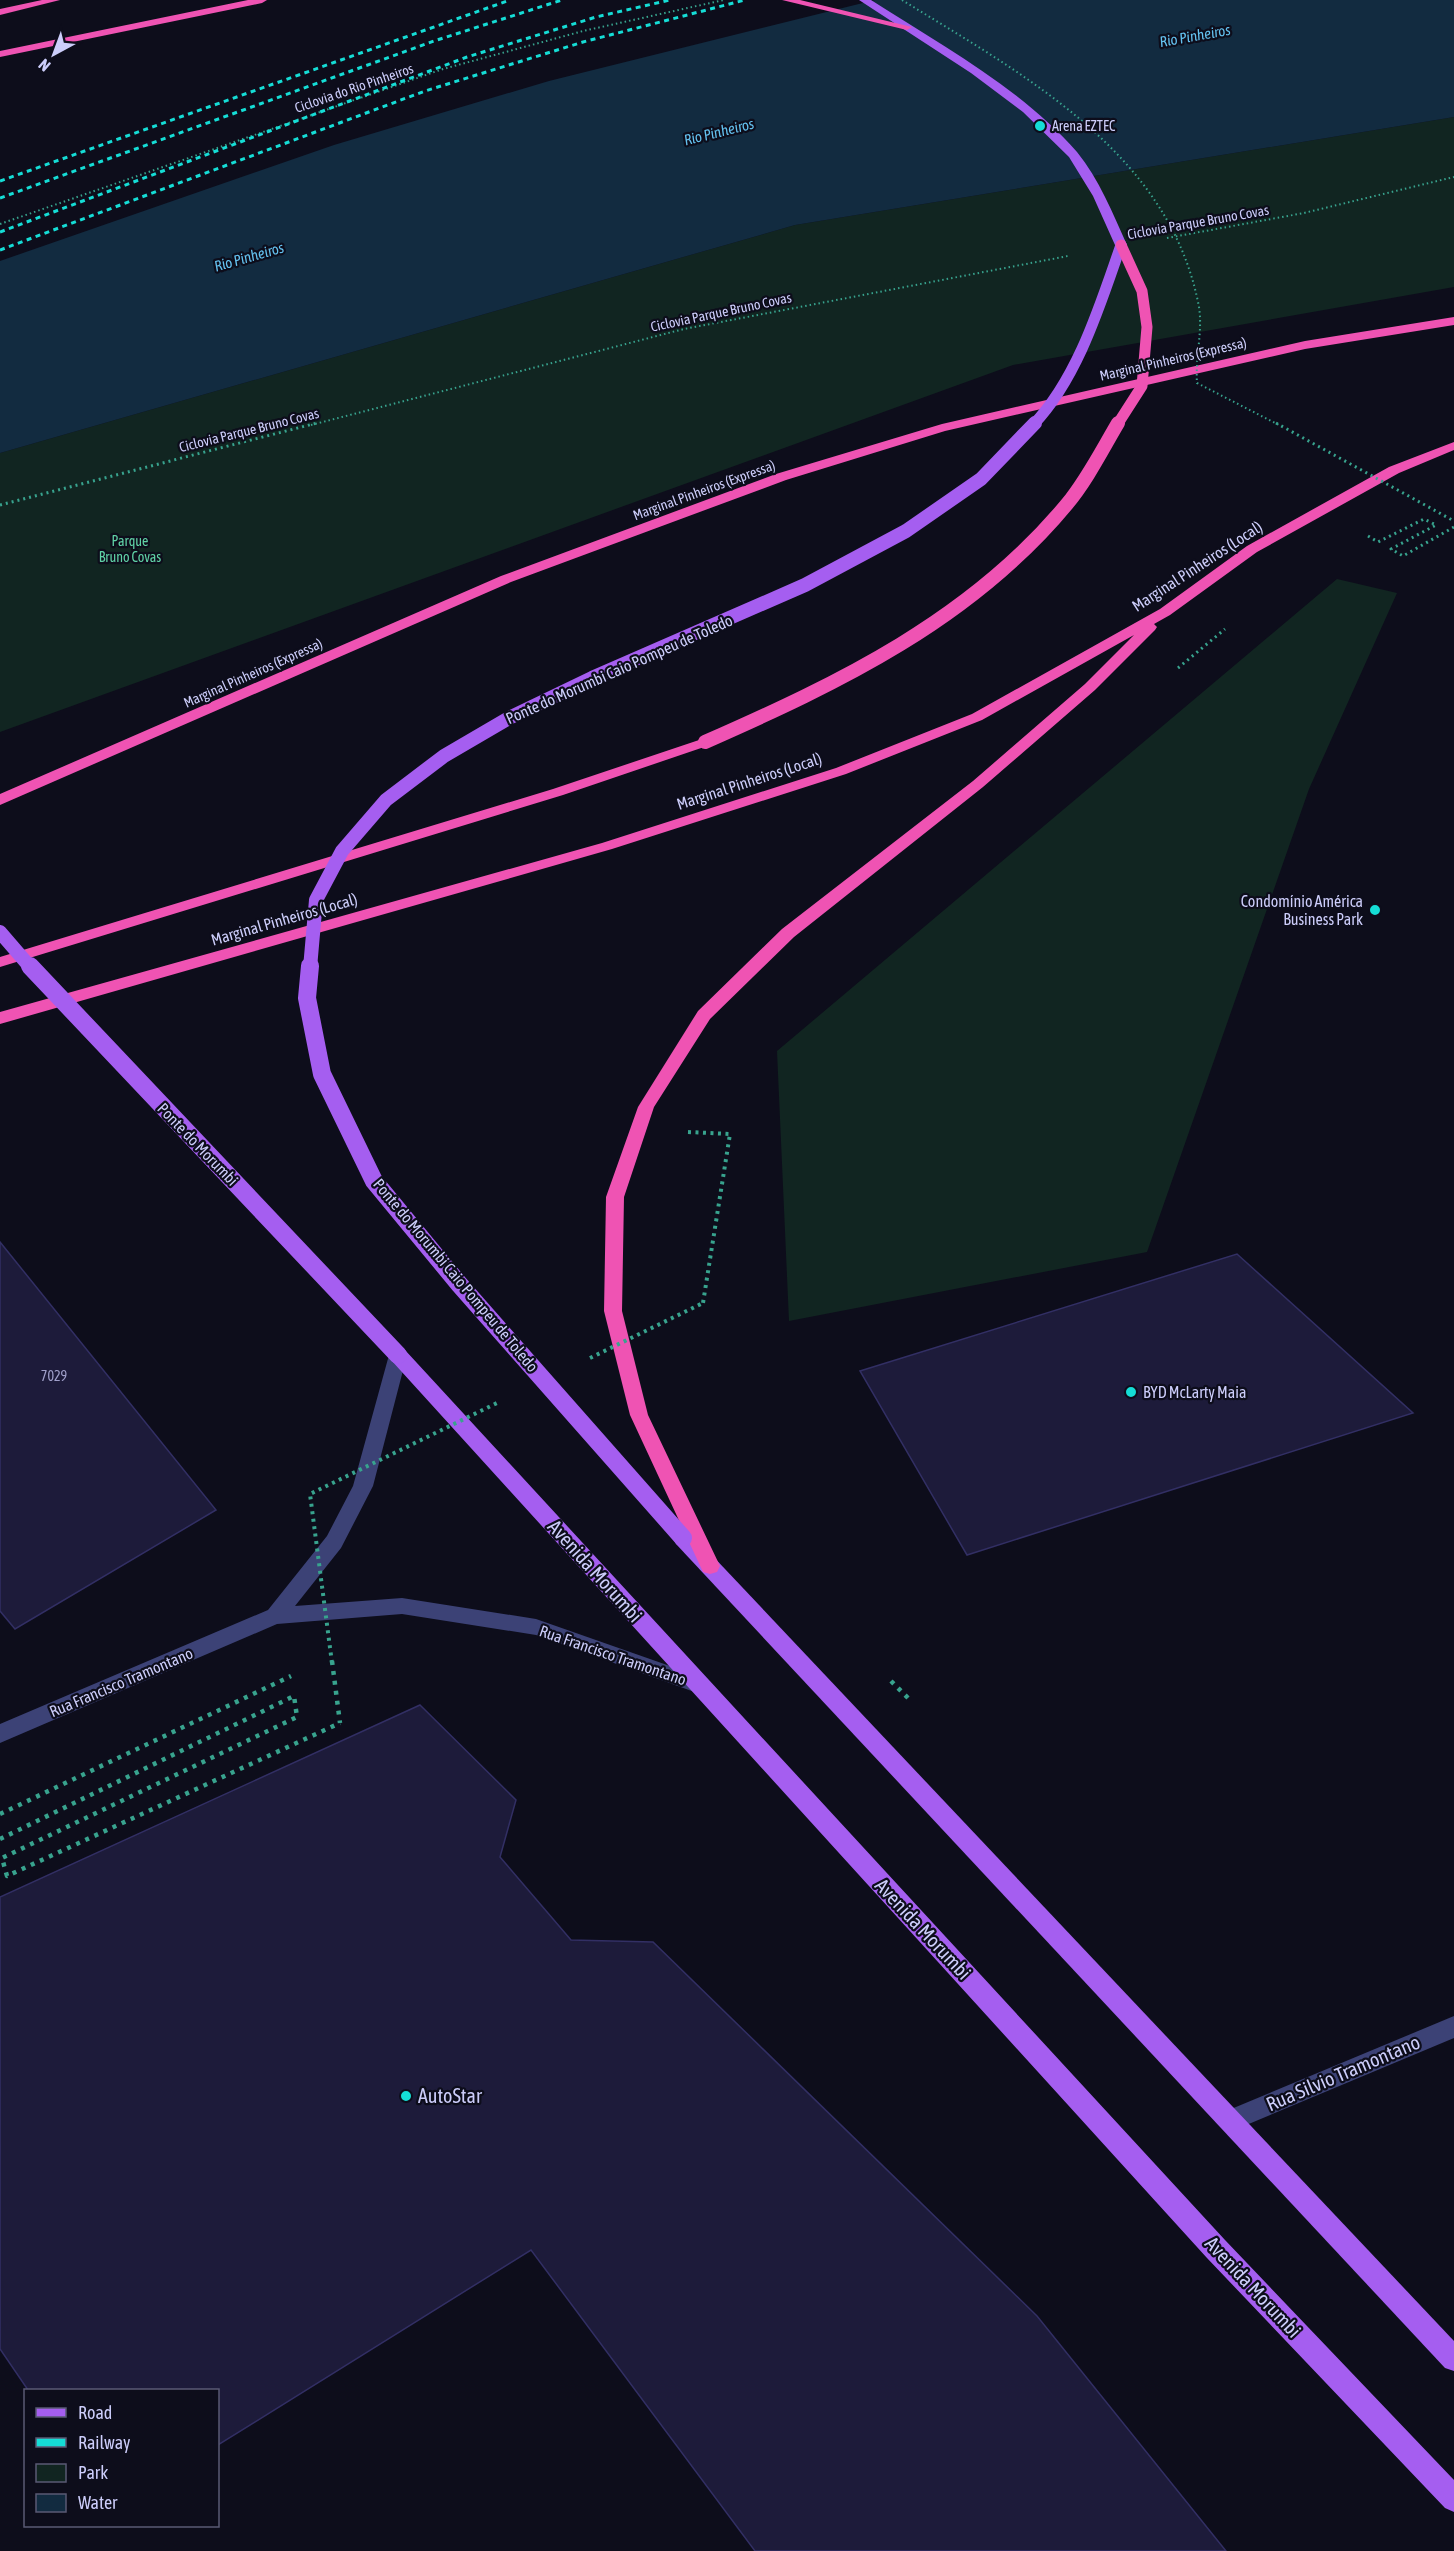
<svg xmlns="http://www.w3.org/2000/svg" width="1454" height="2551" viewBox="0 0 1454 2551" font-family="'Asap Condensed',sans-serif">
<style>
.green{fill:#112521}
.water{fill:#122b40}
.building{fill:#1d1b3a;stroke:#322f64;stroke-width:1.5}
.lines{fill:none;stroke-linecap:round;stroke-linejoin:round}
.path-far3{stroke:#38a38e;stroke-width:2;stroke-dasharray:1.5 3;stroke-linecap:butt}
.path-far2{stroke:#38a38e;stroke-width:3;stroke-dasharray:2 4;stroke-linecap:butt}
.path-far1{stroke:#38a38e;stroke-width:4;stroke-dasharray:3 4.5;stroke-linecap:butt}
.path{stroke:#38a38e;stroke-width:4.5;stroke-dasharray:4 6;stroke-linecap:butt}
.minor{fill:#3c4276;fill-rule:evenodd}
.major{fill:#a55ef0;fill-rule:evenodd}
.highway{fill:#ef53b3;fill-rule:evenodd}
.rail{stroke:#15ddd6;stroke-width:3;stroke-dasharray:5 4.5;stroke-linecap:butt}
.path-bridge-far3{stroke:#38a38e;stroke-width:2;stroke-dasharray:1.5 3;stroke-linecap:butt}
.path-bridge-far2{stroke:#38a38e;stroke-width:3;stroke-dasharray:2 4;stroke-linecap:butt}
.path-bridge-far1{stroke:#38a38e;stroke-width:4;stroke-dasharray:3 4.5;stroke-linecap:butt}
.path-bridge{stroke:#38a38e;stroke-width:4.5;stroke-dasharray:4 6;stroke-linecap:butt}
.major-bridge-far2{stroke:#a55ef0;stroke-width:11}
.major-bridge-far1{stroke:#a55ef0;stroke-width:14}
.major-bridge{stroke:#a55ef0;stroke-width:18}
.highway-bridge-far1{stroke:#ef53b3;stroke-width:11}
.highway-bridge{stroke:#ef53b3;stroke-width:14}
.poi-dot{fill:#15ddd6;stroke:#0d0d1b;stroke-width:2}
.labels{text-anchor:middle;stroke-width:4.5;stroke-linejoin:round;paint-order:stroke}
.far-street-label{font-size:14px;fill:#cccdfa;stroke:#0d0d1b}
.far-poi-label{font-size:14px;fill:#cccdfa;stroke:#0d0d1b;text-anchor:start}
.far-park-label{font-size:14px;fill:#60d2a6;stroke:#0d0d1b}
.number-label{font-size:14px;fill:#a0a0ca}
.far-water-label{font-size:15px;font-style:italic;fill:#64c2f0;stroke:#0d0d1b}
.street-label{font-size:16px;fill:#cccdfa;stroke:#0d0d1b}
.poi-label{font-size:16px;fill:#cccdfa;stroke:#0d0d1b;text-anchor:end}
.near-street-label{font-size:20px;fill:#cccdfa;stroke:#0d0d1b}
.near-poi-label{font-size:20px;fill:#cccdfa;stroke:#0d0d1b;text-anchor:start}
</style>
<rect width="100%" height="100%" fill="#0d0d1b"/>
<g class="green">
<path d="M1454,117V287L1013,365L0,732V453L795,225Z"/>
<path d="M1337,579L1397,593L1309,789L1147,1252L789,1321L777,1051Z"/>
</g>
<path class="water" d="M875,0H1454V117L795,225L0,453V261L334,145L549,81Z"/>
<g class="building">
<path d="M0,1242L216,1510L15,1629L0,1611Z"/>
<path d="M1237,1254L1413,1413L967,1555L860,1371Z"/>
<path d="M420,1705L516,1800L500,1857L571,1940L653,1942L1037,2316L1226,2551H755L531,2250L218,2445V2390H28L0,2349V1897Z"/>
</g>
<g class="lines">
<g class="path-far3">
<path d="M0,224L443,69L583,31L724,0"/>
<path d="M1167,238L1304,213L1454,177"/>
<path d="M311,425L684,329L1068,256"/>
</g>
<g class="path-far2">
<path d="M0,505L317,423"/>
<path d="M1368,536L1378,542L1424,519L1436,525L1391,549L1403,556L1454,527"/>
<path d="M1178,668L1225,629"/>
</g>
<path class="path-far1" d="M688,1132L730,1134L703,1303"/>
<g class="path">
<path d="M891,1681L909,1699L906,1701"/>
<path d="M0,1814L291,1676"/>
<path d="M0,1839L294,1696L297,1717L2,1858L7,1876L340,1723"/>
</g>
<g class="minor">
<path d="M398,1348L405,1350L407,1355L373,1486L341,1548L295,1606L402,1598L536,1619L707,1679L710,1685L707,1691L700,1694L536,1635L402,1614L277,1624L0,1743V1724L268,1610L327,1536L353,1486L389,1355L391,1350Z"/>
<path d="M1454,2016V2038L1232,2131L1224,2128L1220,2120L1224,2112Z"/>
</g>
<g class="major">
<path d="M859,0H871C941,45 1021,88 1077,152C1099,179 1113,214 1127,245L1125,247L1121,248L1115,245L1093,196L1069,157L1023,112L971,73Z"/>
<path d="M398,1348L405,1350L1225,2240L1454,2480V2512L1445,2508L1207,2258L391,1360L389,1355L391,1350Z"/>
<path d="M683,1530L690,1532L1454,2341V2371L1445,2368L676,1544L673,1538L676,1532Z"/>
</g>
<g class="highway">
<path d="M42,0H60L0,15V9Z"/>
<path d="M248,0H267L262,3L0,57V51Z"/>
<path d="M782,0H800L912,27L907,30Z"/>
<path d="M1454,317V325L1305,349L945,431L786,480L511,582L0,805V794L501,576L776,474L942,424L1305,341Z"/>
<path d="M1454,442V450L1399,473L1257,552L1170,615L1154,624L1157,627L1155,630L1095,690L983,787L794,937L710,1019L654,1107L624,1197L622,1311L648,1415L720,1566L717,1572L710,1574L703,1572L630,1415L604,1311L606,1197L638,1107L698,1011L782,929L973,781L1085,684L1134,635L982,720L846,774L612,849L0,1024V1012L602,843L836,768L972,714L1160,609L1247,546L1389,467Z"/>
<path d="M705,738L710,739L712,742L710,745L563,795L0,967V957L553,789Z"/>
</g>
<g class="rail">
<path d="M0,181L510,0"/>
<path d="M0,198L434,41L562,0"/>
<path d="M0,232L467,57L596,17L670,0"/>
<path d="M0,250L425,91L583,42L745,0"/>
</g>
<path class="path-bridge-far3" d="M902,0C1022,74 1167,151 1198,302C1204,328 1195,356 1197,383L1279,425"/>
<path class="path-bridge-far2" d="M1276,423L1454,521"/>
<g class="path-bridge-far1">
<path d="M590,1358L703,1303"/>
<path d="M332,1663L310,1494L497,1403"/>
</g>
<path class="path-bridge" d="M332,1661L340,1723"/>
<path class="major-bridge-far2" d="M1033,425C1078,378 1100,305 1121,245"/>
<g class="major-bridge-far1">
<path d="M0,932L31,968"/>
<path d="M310,968L316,900L342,851L386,800L444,756L509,718L592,678L805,585L906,531L981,479L1035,423"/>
</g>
<g class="major-bridge">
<path d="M30,966L398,1355"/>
<path d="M310,966L307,998L322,1074L374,1181L459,1284L683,1538"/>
</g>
<path class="highway-bridge-far1" d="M1117,425L1142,386L1147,327L1142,291L1121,245"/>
<path class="highway-bridge" d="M705,742C839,683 971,620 1067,504C1087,480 1102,450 1118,423"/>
</g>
<g class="poi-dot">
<circle cx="1040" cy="126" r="6"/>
<circle cx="1375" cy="910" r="6"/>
<circle cx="1131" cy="1392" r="6"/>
<circle cx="406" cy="2096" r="6"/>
</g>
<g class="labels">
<g class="far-street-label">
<text transform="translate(354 88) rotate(-19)" y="5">Ciclovia do Rio Pinheiros</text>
<text transform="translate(1198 222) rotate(-10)" y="5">Ciclovia Parque Bruno Covas</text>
<text transform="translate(721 312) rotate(-12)" y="5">Ciclovia Parque Bruno Covas</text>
<text transform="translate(1173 359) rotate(-13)" y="5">Marginal Pinheiros (Expressa)</text>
<text transform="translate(249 430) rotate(-14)" y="5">Ciclovia Parque Bruno Covas</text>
<text transform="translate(704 490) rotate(-20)" y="5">Marginal Pinheiros (Expressa)</text>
<text transform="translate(253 673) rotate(-24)" y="5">Marginal Pinheiros (Expressa)</text>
</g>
<g class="far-poi-label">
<text x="1052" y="131">Arena EZTEC</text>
</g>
<g class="far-park-label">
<text x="130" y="546">Parque<tspan x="130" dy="16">Bruno Covas</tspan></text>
</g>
<g class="number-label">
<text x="54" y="1381">7029</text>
</g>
<g class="far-water-label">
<text transform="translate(1195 36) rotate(-10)" y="5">Rio Pinheiros</text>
<text transform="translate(719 132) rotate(-14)" y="5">Rio Pinheiros</text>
<text transform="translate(249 257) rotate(-16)" y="5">Rio Pinheiros</text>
</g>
<g class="street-label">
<text transform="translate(1197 566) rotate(-33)" y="6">Marginal Pinheiros (Local)</text>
<text transform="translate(619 669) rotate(-24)" y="6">Ponte do Morumbi Caio Pompeu de Toledo</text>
<text transform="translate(749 781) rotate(-18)" y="6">Marginal Pinheiros (Local)</text>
<text transform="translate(284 919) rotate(-16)" y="6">Marginal Pinheiros (Local)</text>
<text transform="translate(198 1144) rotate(46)" y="6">Ponte do Morumbi</text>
<text transform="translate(456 1275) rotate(50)" y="6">Ponte do Morumbi Caio Pompeu de Toledo</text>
<text transform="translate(613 1655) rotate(19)" y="6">Rua Francisco Tramontano</text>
<text transform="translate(121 1682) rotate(-23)" y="6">Rua Francisco Tramontano</text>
</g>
<g class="poi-label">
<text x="1363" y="907">Condomínio América<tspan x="1363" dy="18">Business Park</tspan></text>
<text x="1143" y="1398" text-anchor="start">BYD McLarty Maia</text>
</g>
<g class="near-street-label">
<text transform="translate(595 1571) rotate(48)" y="7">Avenida Morumbi</text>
<text transform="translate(923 1929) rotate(47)" y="7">Avenida Morumbi</text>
<text transform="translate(1343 2073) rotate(-23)" y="7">Rua Silvio Tramontano</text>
<text transform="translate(1253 2287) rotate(47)" y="7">Avenida Morumbi</text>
</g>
<g class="near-poi-label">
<text x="418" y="2103">AutoStar</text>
</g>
</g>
<rect x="24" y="2389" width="195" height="138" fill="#0d0d1b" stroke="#595a74" stroke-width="1.5"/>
<rect x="36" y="2408" width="30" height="9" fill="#a55ef0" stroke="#595a74" stroke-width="1.5"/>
<text x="78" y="2419" font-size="18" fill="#cccdfa">Road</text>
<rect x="36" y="2438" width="30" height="9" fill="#15ddd6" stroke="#595a74" stroke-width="1.5"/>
<text x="78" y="2449" font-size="18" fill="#cccdfa">Railway</text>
<rect x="36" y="2464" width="30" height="18" fill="#112521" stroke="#595a74" stroke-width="1.5"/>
<text x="78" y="2479" font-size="18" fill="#cccdfa">Park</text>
<rect x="36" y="2494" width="30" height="18" fill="#122b40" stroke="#595a74" stroke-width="1.5"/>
<text x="78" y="2509" font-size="18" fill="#cccdfa">Water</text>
<g transform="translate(54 54) rotate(221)" stroke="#0d0d1b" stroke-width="4.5" paint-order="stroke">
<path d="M0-4.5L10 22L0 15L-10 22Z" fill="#cccdfa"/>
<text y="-9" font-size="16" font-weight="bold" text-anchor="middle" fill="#cccdfa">N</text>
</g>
</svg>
